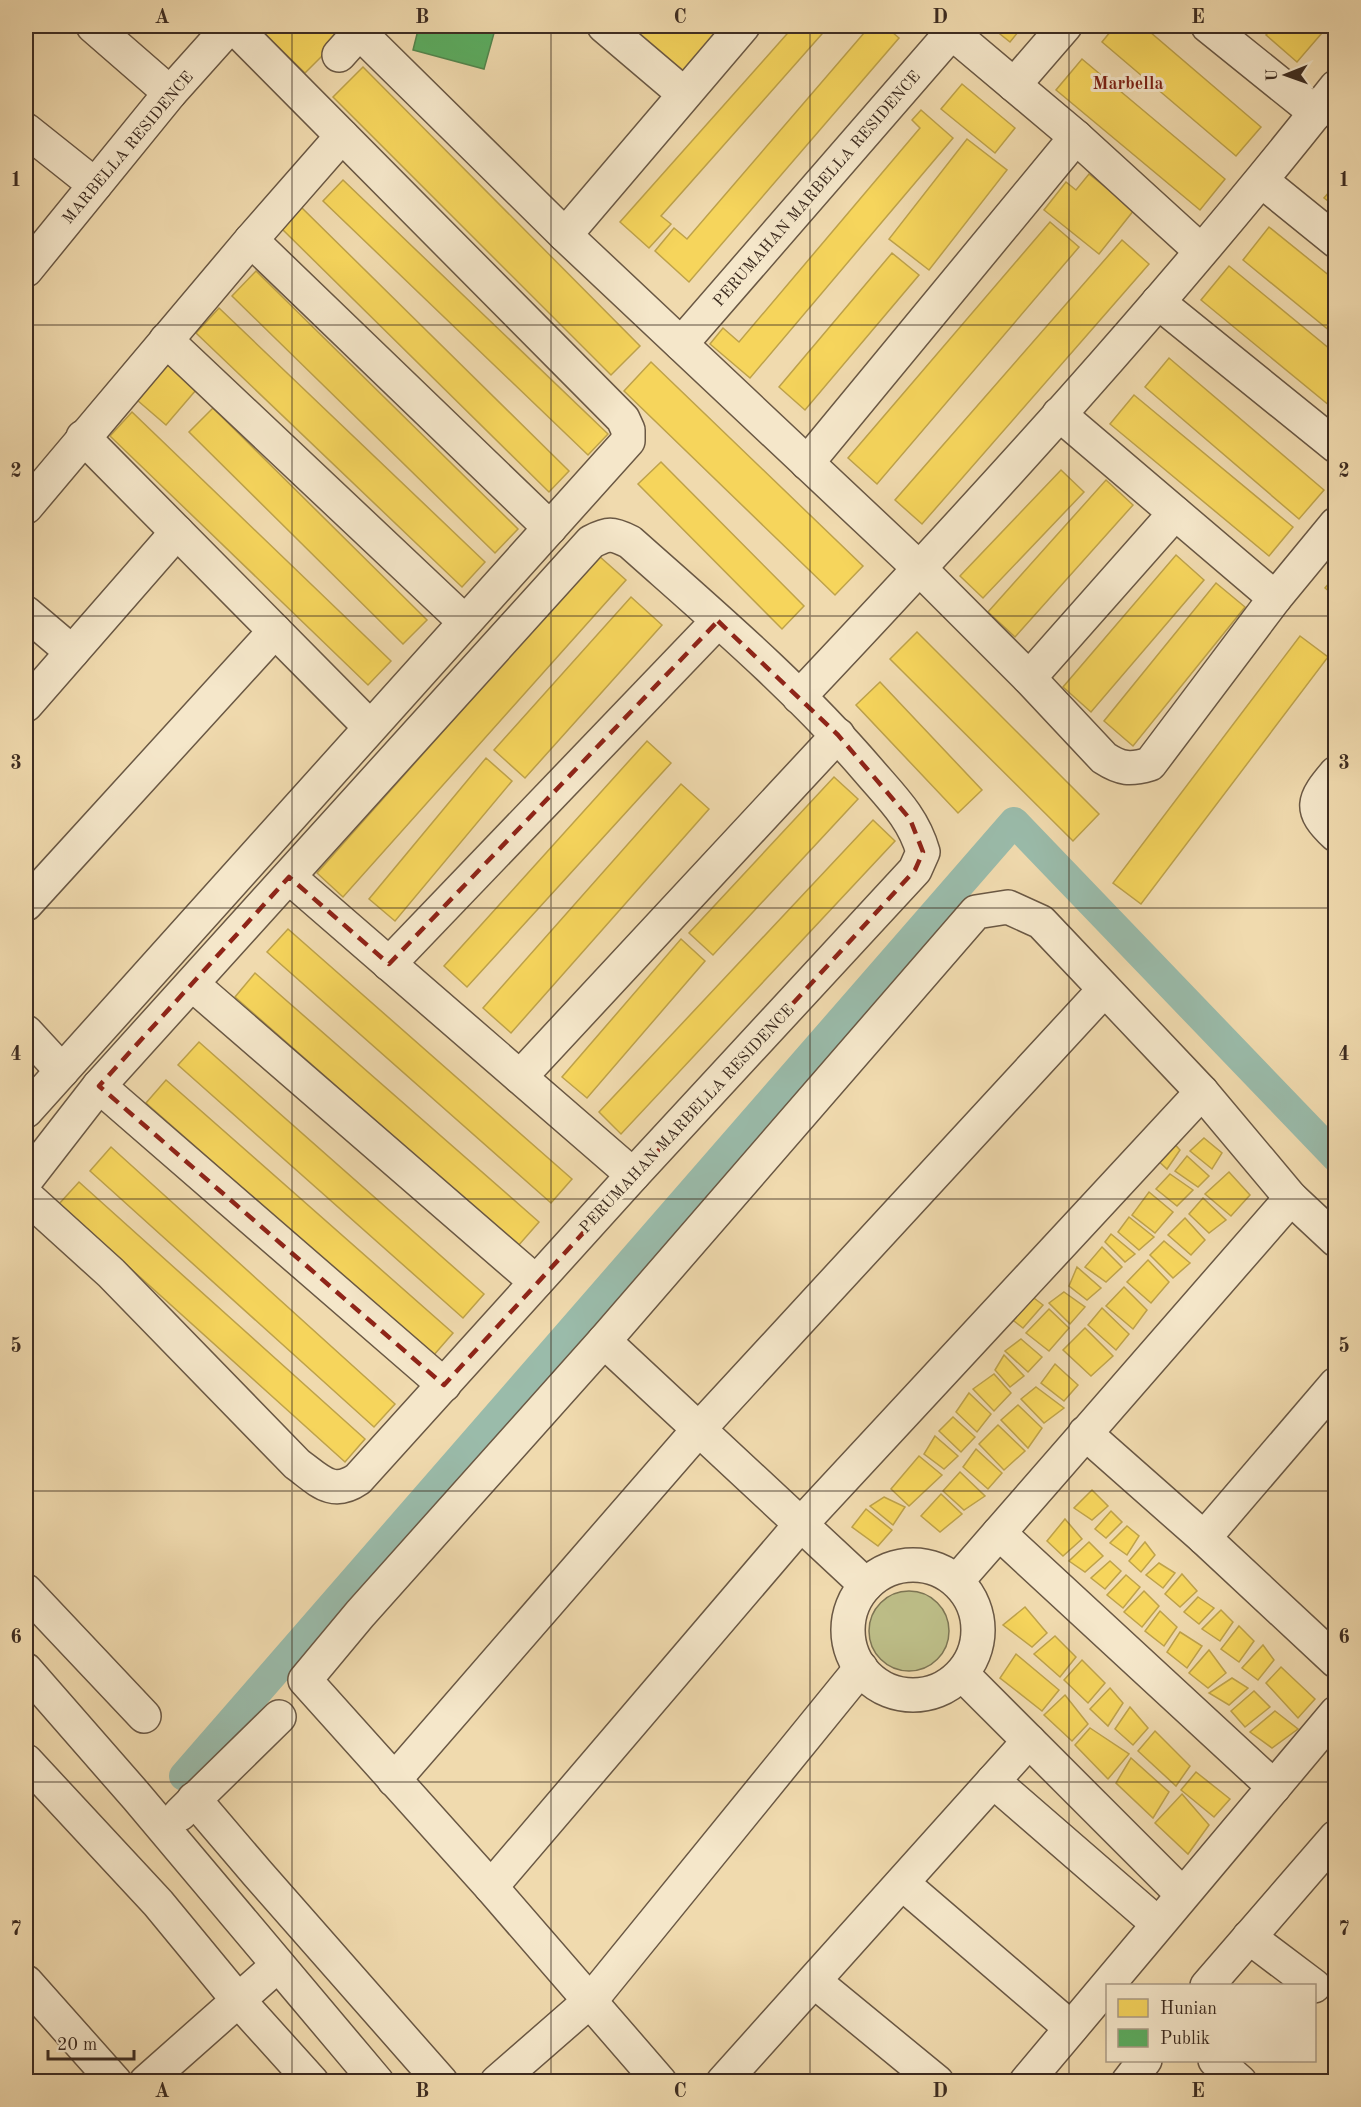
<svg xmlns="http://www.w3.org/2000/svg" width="1361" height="2107" viewBox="0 0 1361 2107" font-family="'Old Standard TT',serif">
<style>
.green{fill:#bdbe88;stroke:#7d7554;stroke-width:1.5}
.homes{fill:#f6d55c;stroke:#bea24a;stroke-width:1.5}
.public{fill:#5aae61;stroke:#51874e;stroke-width:1.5}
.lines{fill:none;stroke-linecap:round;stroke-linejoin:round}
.canal{stroke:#9abbaa;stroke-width:30}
.street-casing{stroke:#6a5844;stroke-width:36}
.street{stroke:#f5e7ca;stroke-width:33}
.marked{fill:none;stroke:#8f2418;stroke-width:4.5;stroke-dasharray:12 8;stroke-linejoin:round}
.grid{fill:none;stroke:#3d2c21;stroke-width:1.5;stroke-opacity:0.55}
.labels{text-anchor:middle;stroke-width:6;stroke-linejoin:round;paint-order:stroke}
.street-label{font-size:16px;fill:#3d2c21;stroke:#f5e7ca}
.neighbourhood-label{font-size:18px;font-weight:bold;fill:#7a1f14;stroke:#f5e7ca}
.neatline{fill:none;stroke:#3d2c21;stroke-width:2}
.grid-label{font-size:20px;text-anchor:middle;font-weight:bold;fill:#3d2c21}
</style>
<rect width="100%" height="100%" fill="#f0daae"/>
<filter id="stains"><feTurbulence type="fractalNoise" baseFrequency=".00333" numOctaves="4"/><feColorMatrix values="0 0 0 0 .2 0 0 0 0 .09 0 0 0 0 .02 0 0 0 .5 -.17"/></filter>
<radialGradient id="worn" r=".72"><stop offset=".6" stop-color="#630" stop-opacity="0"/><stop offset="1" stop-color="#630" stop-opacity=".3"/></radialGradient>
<circle class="green" cx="909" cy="1631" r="40"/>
<g class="homes">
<path d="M264,26H352L305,73L260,29Z"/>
<path d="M617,26H710L721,35L679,81Z"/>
<path d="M794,26H829L661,216L671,224L649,248L620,222Z"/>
<path d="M870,26H885L899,38L689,282L655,251L674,228L687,239Z"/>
<path d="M990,26H1023L1010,42Z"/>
<path d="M1115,26H1143L1261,127L1236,156L1102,42Z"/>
<path d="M1274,26H1328L1297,62L1266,35Z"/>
<path d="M1082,59L1225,179L1200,210L1056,90Z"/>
<path d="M363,67L640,346L611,375L333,97Z"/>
<path d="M962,84L1015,128L995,153L941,109Z"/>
<path d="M921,110L953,138L750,378L710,344L723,328L739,342L920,128L912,120Z"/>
<path d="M967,139L1007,170L929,270L889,239Z"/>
<path d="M1089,174L1134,210L1099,254L1044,210L1066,182L1076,190Z"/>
<path d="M343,180L608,434L588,455L323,201Z"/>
<path d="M1336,184V207L1324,198Z"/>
<path d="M301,207L569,471L549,492L281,228Z"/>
<path d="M1050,222L1079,247L877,484L848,458Z"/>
<path d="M1269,227L1336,281V336L1243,260Z"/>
<path d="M1122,240L1149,264L922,524L895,500Z"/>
<path d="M892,253L919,275L805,410L779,387Z"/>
<path d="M1229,266L1336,354V411L1201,300Z"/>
<path d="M256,271L518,529L495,553L232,296Z"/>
<path d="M219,308L485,562L462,587L196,333Z"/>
<path d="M165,352L202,383L166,425L130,394Z"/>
<path d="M1169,358L1324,490L1299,519L1145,387Z"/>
<path d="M651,362L863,566L835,595L624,391Z"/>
<path d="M1134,395L1293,527L1269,556L1110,424Z"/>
<path d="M213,408L427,620L403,644L189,432Z"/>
<path d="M132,412L391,661L368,685L110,436Z"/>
<path d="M661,462L804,606L782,629L638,484Z"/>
<path d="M1061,470L1084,492L983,598L960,576Z"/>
<path d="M1106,480L1133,505L1015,637L988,612Z"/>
<path d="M1176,555L1204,580L1091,712L1063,687Z"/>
<path d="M599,556L626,580L343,897L317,873Z"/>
<path d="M1336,575V597L1325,588Z"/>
<path d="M1216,583L1245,607L1133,746L1104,721Z"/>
<path d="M631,597L662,625L525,778L494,750Z"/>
<path d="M917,632L1099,814L1073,841L890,659Z"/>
<path d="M1300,636L1328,657L1141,904L1113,883Z"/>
<path d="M880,682L982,790L958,813L856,705Z"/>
<path d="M647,741L671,763L467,987L444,966Z"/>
<path d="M486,758L512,781L395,921L369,899Z"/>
<path d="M834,777L858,799L713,955L689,933Z"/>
<path d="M681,784L709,809L511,1033L483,1008Z"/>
<path d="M873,820L895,841L621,1134L599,1112Z"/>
<path d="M288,929L572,1179L551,1203L267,952Z"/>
<path d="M681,939L705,961L587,1098L562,1077Z"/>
<path d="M255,973L539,1222L518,1246L235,997Z"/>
<path d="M199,1042L484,1294L463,1318L178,1065Z"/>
<path d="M166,1080L453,1333L433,1356L146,1103Z"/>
<path d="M1204,1138L1222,1153L1212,1169L1190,1151Z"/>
<path d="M1170,1139L1180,1150L1167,1169L1154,1157Z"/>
<path d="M111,1147L395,1404L374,1427L90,1171Z"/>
<path d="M1187,1156L1209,1176L1198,1187L1175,1171Z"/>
<path d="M1229,1172L1250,1195L1231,1216L1205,1194Z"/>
<path d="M1170,1174L1193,1190L1177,1206L1156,1189Z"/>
<path d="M79,1182L365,1439L345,1462L59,1204Z"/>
<path d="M1149,1192L1173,1212L1155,1233L1132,1215Z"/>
<path d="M1203,1198L1226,1220L1209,1233L1189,1214Z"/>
<path d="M1129,1217L1154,1237L1139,1250L1118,1232Z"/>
<path d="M1185,1218L1205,1240L1191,1255L1168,1235Z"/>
<path d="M1111,1234L1135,1254L1125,1262L1105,1242Z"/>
<path d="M1164,1241L1190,1263L1173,1278L1150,1255Z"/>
<path d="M1102,1247L1122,1267L1106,1282L1085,1267Z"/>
<path d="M1148,1260L1169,1282L1151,1303L1127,1282Z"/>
<path d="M1077,1267L1101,1288L1087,1300L1069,1286Z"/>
<path d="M1124,1287L1147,1310L1133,1329L1106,1306Z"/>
<path d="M1064,1292L1085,1307L1070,1324L1049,1303Z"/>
<path d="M1030,1295L1043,1305L1023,1328L1010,1318Z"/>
<path d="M1102,1308L1129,1334L1116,1350L1088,1325Z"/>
<path d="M1049,1309L1069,1328L1049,1351L1026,1333Z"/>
<path d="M1085,1328L1113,1356L1091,1376L1063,1350Z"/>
<path d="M1021,1339L1042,1357L1028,1372L1005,1351Z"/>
<path d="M1004,1355L1024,1376L1010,1387L995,1370Z"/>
<path d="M1055,1364L1078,1385L1064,1401L1041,1383Z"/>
<path d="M994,1374L1011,1393L994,1411L973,1389Z"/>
<path d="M1036,1387L1064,1408L1044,1423L1021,1399Z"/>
<path d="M969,1393L991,1414L977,1432L956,1412Z"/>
<path d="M1018,1405L1042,1428L1028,1448L1001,1420Z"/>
<path d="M953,1417L975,1437L961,1452L939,1431Z"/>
<path d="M998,1425L1025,1451L1004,1470L979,1444Z"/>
<path d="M935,1436L958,1456L944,1469L924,1454Z"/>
<path d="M976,1449L1002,1473L988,1489L963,1467Z"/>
<path d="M919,1456L942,1475L909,1506L891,1489Z"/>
<path d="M960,1472L985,1496L964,1510L943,1491Z"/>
<path d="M1092,1490L1108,1506L1092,1520L1074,1508Z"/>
<path d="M941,1494L962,1514L940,1532L921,1516Z"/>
<path d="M884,1497L905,1507L893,1525L870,1506Z"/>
<path d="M866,1509L892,1530L878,1546L852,1527Z"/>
<path d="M1111,1511L1122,1522L1106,1538L1095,1529Z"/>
<path d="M1065,1519L1082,1539L1063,1556L1047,1541Z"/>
<path d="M1127,1526L1139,1536L1127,1555L1110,1543Z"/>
<path d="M1089,1542L1103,1556L1085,1572L1069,1561Z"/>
<path d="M1145,1542L1155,1555L1141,1572L1129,1561Z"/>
<path d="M1110,1561L1121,1571L1105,1589L1091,1578Z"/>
<path d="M1159,1563L1175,1573L1163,1588L1146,1575Z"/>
<path d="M1182,1574L1197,1591L1180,1607L1165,1594Z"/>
<path d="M1126,1575L1140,1587L1123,1608L1107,1595Z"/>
<path d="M1144,1591L1159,1606L1142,1627L1124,1612Z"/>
<path d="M1198,1597L1214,1608L1199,1624L1184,1612Z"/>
<path d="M1025,1607L1047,1633L1032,1647L1003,1625Z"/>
<path d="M1221,1610L1233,1622L1220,1641L1202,1629Z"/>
<path d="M1160,1611L1177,1627L1164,1646L1145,1631Z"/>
<path d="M1239,1626L1254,1641L1239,1662L1221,1649Z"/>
<path d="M1180,1632L1202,1646L1187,1668L1167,1652Z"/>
<path d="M1055,1636L1076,1657L1060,1677L1034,1654Z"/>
<path d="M1263,1645L1274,1660L1258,1680L1242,1668Z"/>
<path d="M1209,1650L1226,1673L1208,1688L1189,1673Z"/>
<path d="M1016,1654L1059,1690L1042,1711L1000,1678Z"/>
<path d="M1082,1660L1105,1683L1088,1703L1064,1680Z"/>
<path d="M1281,1667L1315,1699L1298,1718L1266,1683Z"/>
<path d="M1232,1678L1248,1688L1229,1705L1209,1693Z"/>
<path d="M1110,1688L1123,1703L1108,1726L1090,1709Z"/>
<path d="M1254,1691L1270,1707L1245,1727L1231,1711Z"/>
<path d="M1065,1695L1088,1724L1072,1741L1044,1715Z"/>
<path d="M1130,1707L1148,1728L1133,1745L1115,1729Z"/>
<path d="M1275,1711L1298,1729L1272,1748L1250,1732Z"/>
<path d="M1090,1728L1129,1754L1108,1779L1075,1745Z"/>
<path d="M1155,1731L1190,1766L1176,1786L1138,1751Z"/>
<path d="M1131,1758L1169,1792L1153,1818L1116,1783Z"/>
<path d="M1196,1772L1230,1799L1214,1817L1181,1790Z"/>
<path d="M1182,1794L1209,1825L1188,1854L1155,1823Z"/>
</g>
<path class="public" d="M419,26H496L484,69L413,50Z"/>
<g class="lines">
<path class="canal" d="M184,1776L1014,822L1336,1157"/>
<defs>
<g id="street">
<path d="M93,26L170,93"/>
<path d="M604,26L684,94"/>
<path d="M944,26L1076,137L1201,251"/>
<path d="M1208,26L1316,113"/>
<path d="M359,32L565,235L920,569L1029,678L1104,758C1121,769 1130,770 1150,764L1275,598L1336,524"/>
<path d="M339,55L365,26"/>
<path d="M1014,85L1065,26"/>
<path d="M26,130L95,185"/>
<path d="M1262,181L1336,241"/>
<path d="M565,235L743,26"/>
<path d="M251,240L550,528"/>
<path d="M26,270L170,93L230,26"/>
<path d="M1158,302L1336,446"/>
<path d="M166,340L465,622"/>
<path d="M681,344L952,32"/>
<path d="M1059,414L1275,598"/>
<path d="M83,437L370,727"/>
<path d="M807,463L1076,137"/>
<path d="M26,507L251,240L342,136"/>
<path d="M26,613L72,652"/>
<path d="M1029,678L1175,513"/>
<path d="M799,697C985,500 1168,300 1336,87"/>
<path d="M26,705L177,532"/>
<path d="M1336,773C1313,800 1308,809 1336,835"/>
<path d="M289,877L633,1175"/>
<path d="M26,904L275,631"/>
<path d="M389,964L718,621"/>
<path d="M192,984L536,1282"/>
<path d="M26,1032L62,1071"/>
<path d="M520,1077L838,735"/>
<path d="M99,1086L444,1385"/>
<path d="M26,1111L628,441V430L623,419L233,26"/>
<path d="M26,1180L99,1086L591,542C608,533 612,533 630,542C712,615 796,686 868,770C891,797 913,817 923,852L915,870L633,1175L358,1479C332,1497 319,1480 297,1464L111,1273L26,1196"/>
<path d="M604,1341L866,1585"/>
<path d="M1085,1433L1204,1538L1336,1661"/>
<path d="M999,1533L1274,1787"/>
<path d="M1204,1538L1336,1384"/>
<circle cx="913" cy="1630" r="65"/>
<path d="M957,1581L1291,1198"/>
<path d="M26,1591L144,1716"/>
<path d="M26,1670L137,1797L377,2082"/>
<path d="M962,1674L1182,1894"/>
<path d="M26,1761L158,1903L238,2000L312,2082"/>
<path d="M394,1780L699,1429L1104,990"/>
<path d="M993,1781L1158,1924"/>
<path d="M194,1799L258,1874L441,2082"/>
<path d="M180,1814L279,1717"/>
<path d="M902,1883L1071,2028"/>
<path d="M491,1887L801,1524L1202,1092"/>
<path d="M1249,1937L1314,1986"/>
<path d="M814,1981L937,2082"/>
<path d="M26,1982L115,2082"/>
<path d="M1207,1986L1336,1837"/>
<path d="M1215,2060L1240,2082"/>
<path d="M146,2082L278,1965"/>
<path d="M497,2082L591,2000L861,1668"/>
<path d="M660,2082L491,1887L305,1680L360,1614L604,1341L976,912L1008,907L1041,922L1202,1092L1291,1198L1336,1240"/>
<path d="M723,2082L1029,1741"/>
<path d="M1026,2082L1336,1713"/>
<path d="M1128,2082L1145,2060"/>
</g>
</defs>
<use href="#street" class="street-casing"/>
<use href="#street" class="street"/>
</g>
<path class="marked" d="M718,621L838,735L910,819L923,852L915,870L444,1385L99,1086L289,877L389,964Z"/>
<path class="grid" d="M292,26V2082M551,26V2082M810,26V2082M1069,26V2082M26,325H1336M26,616H1336M26,908H1336M26,1199H1336M26,1491H1336M26,1782H1336"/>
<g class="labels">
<g class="street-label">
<text transform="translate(127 147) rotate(-50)" y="6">MARBELLA RESIDENCE</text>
<text transform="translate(816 188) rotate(-49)" y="6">PERUMAHAN MARBELLA RESIDENCE</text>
<text transform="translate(686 1118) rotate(-47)" y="6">PERUMAHAN MARBELLA RESIDENCE</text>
</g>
<g class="neighbourhood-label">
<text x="1128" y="89">Marbella</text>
</g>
</g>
<rect width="1361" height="2107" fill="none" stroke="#f0daae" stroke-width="66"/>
<rect x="1106" y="1984" width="210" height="78" fill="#f5e7ca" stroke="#ab9c86" stroke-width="1.5"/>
<rect x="1118" y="1999" width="30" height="18" fill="#f6d55c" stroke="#ab9c86" stroke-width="1.5"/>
<text x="1160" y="2014" font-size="18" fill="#3d2c21">Hunian</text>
<rect x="1118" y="2029" width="30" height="18" fill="#5aae61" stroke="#ab9c86" stroke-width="1.5"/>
<text x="1160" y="2044" font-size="18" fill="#3d2c21">Publik</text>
<g transform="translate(1286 75) rotate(269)" stroke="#f5e7ca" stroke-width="4.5" paint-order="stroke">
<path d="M0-4.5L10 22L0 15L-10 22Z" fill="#3d2c21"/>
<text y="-9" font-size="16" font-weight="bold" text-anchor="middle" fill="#3d2c21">U</text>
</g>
<path d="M48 2050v9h86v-9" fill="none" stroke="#3d2c21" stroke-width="3"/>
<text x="57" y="2050" font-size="18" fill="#3d2c21" stroke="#f5e7ca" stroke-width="4.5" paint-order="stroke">20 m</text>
<rect x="33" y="33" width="1295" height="2041" class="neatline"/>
<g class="grid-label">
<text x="162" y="23">A</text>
<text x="422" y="23">B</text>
<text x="680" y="23">C</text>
<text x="940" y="23">D</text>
<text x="1198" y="23">E</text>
<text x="16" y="186">1</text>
<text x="1344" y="186">1</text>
<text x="16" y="477">2</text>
<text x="1344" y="477">2</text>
<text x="16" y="769">3</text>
<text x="1344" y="769">3</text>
<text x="16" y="1060">4</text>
<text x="1344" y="1060">4</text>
<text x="16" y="1352">5</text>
<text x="1344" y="1352">5</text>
<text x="16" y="1643">6</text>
<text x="1344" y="1643">6</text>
<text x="16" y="1935">7</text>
<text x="1344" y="1935">7</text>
<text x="162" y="2097">A</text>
<text x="422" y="2097">B</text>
<text x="680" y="2097">C</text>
<text x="940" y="2097">D</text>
<text x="1198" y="2097">E</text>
</g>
<rect width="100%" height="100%" filter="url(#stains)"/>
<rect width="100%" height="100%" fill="url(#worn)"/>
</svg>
